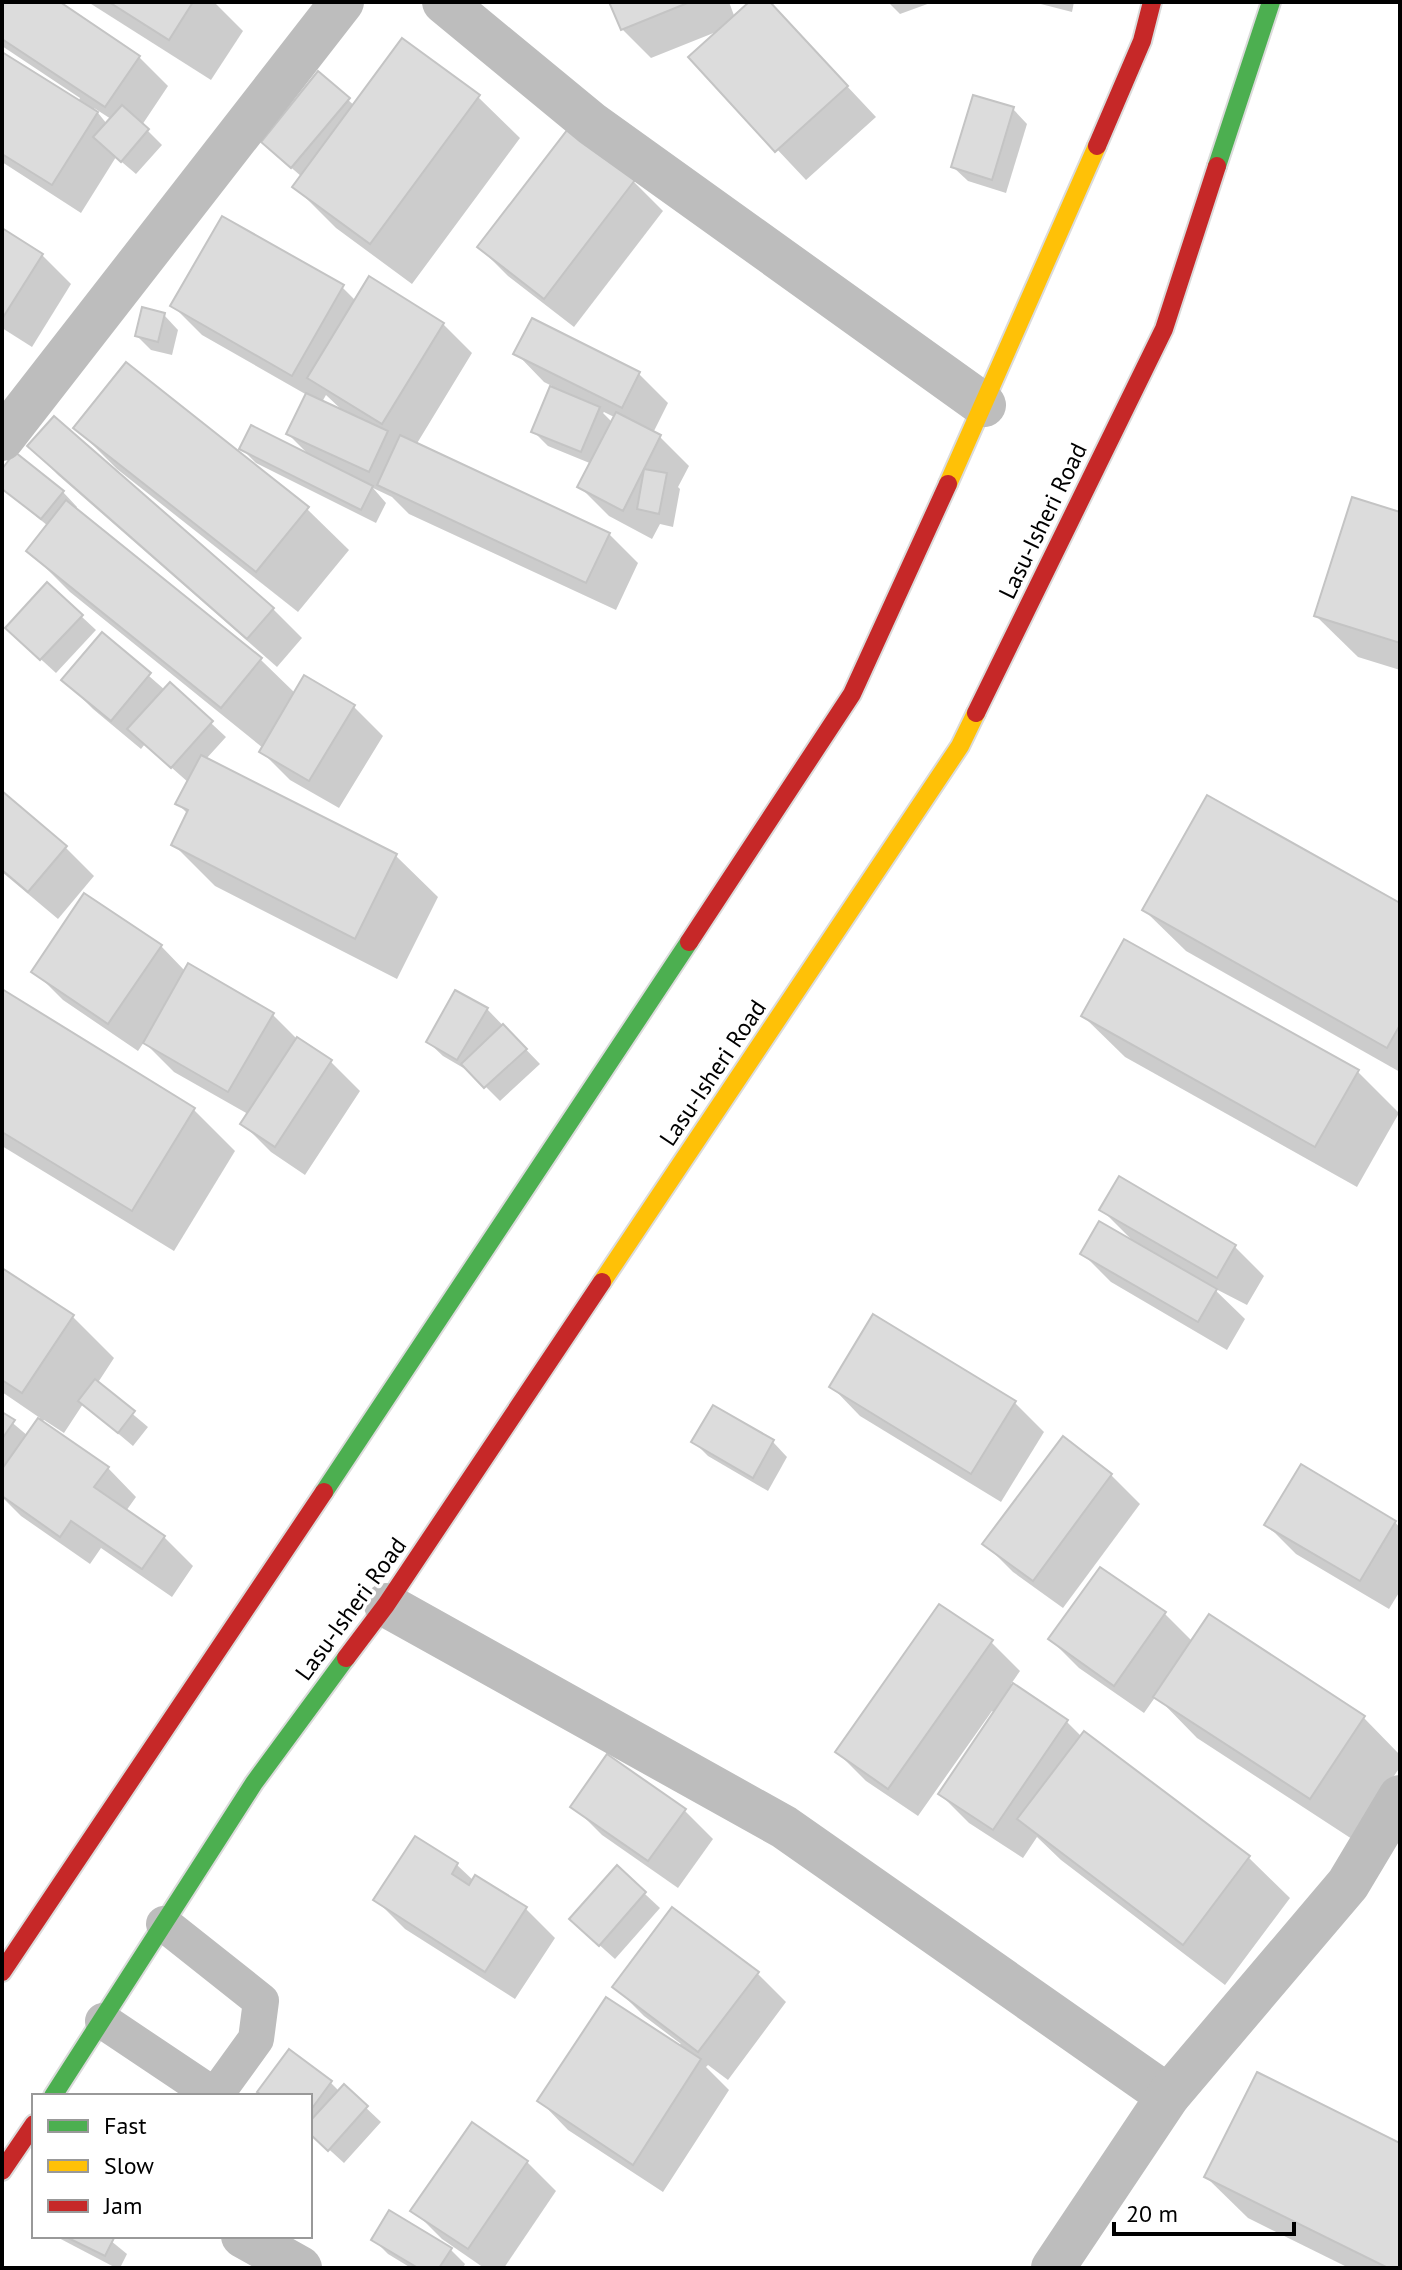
<svg xmlns="http://www.w3.org/2000/svg" width="1402" height="2270" viewBox="0 0 1402 2270" font-family="'PT Sans',sans-serif">
<style>
.shadow{fill:#0003;fill-rule:evenodd}
.building{fill:#dcdcdc;stroke:#c4c4c4;stroke-width:2}
.lines{fill:none;stroke-linecap:round;stroke-linejoin:round}
.fast-casing{stroke:#dbdbdb;stroke-width:22}
.slow-casing{stroke:#dbdbdb;stroke-width:22}
.jam-casing{stroke:#dbdbdb;stroke-width:22}
.lane{stroke:#bdbdbd;stroke-width:36}
.street{stroke:#bdbdbd;stroke-width:44}
.fast{stroke:#4caf50;stroke-width:18}
.slow{stroke:#ffc107;stroke-width:18}
.jam{stroke:#c62828;stroke-width:18}
.labels{text-anchor:middle;stroke-width:7;stroke-linejoin:round;paint-order:stroke}
.street-label{font-size:24px;fill:#000;stroke:#fff}
</style>
<rect width="100%" height="100%" fill="#fff"/>
<g class="shadow">
<path d="M2,2H56L139,57L168,86L142,125L162,145L136,174L116,157L81,213L2,162V54L78,102L80,98L2,46ZM94,108L111,119L107,124Z"/>
<path d="M88,2H214L243,31L211,80Z"/>
<path d="M611,2H729L735,18L752,2H768L876,117L806,180L691,58L721,30L651,58L622,29Z"/>
<path d="M888,2H933L900,14Z"/>
<path d="M1033,2H1074L1072,12Z"/>
<path d="M318,74L355,106L478,97L520,138L412,284L336,228L295,187L302,177L278,156Z"/>
<path d="M1013,109L1027,124L1006,193L968,181L953,167Z"/>
<path d="M568,132L634,182L663,211L574,327L508,276L479,247Z"/>
<path d="M2,230L42,255L71,284L32,347L2,328Z"/>
<path d="M342,287L356,301L443,324L472,353L416,445L609,534L638,563L616,610L409,514L392,497L373,488L386,503L376,523L256,463L241,448L310,456L288,434L307,395L202,335L173,306ZM326,395L344,412L322,402Z"/>
<path d="M164,315L178,330L172,355L151,350L137,336Z"/>
<path d="M533,321L639,374L668,403L653,433L660,437L689,466L678,487L680,489L673,527L660,524L652,539L609,516L580,487L592,464L548,446L533,431L552,386L544,382L516,353ZM604,412L616,418L613,423L603,413Z"/>
<path d="M76,428L307,509L349,550L298,612L117,469Z"/>
<path d="M30,446L273,609L302,638L277,667L58,475Z"/>
<path d="M2,472L63,492L77,507L75,510L261,660L296,694L354,707L383,736L339,808L290,780L261,751L263,748L70,592L29,551L48,526L2,488Z"/>
<path d="M1400,515V670L1358,657L1316,616Z"/>
<path d="M81,616L96,630L56,673L22,642Z"/>
<path d="M102,635L165,690L170,685L226,737L206,759L396,856L438,897L397,979L215,886L173,844L188,814L178,804L189,783L145,744L141,749L93,709L64,680Z"/>
<path d="M2,794L66,848L94,876L58,919L2,872Z"/>
<path d="M1400,905V1072L1186,951L1144,910Z"/>
<path d="M161,946L186,972L189,966L273,1015L300,1042L331,1062L360,1091L305,1175L271,1152L242,1123L248,1114L174,1072L144,1042L138,1051L63,1000L34,971Z"/>
<path d="M2,992L194,1110L235,1151L174,1251L2,1146Z"/>
<path d="M487,1009L540,1064L500,1101L472,1073L443,1056L428,1042Z"/>
<path d="M1083,1016L1358,1072L1399,1113L1357,1187L1125,1057Z"/>
<path d="M1102,1210L1235,1247L1264,1276L1247,1305L1212,1287L1245,1319L1227,1350L1111,1282L1082,1253L1134,1242Z"/>
<path d="M2,1270L73,1317L114,1358L97,1384L148,1427L133,1446L83,1404L64,1433L44,1420L41,1423L108,1468L136,1497L126,1511L164,1537L193,1566L172,1597L101,1548L90,1564L21,1516L2,1497V1414L28,1436L40,1418L2,1392Z"/>
<path d="M874,1317L1015,1403L1044,1432L1001,1502L860,1416L832,1387Z"/>
<path d="M1063,1439L1111,1475L1140,1504L1063,1608L1013,1572L984,1543Z"/>
<path d="M694,1442H773L787,1457L768,1491L708,1456Z"/>
<path d="M1395,1522L1400,1528V1591L1389,1609L1296,1554L1267,1525Z"/>
<path d="M1100,1569L1165,1614L1193,1642L1364,1718L1400,1755V1767L1352,1839L1197,1738L1156,1696L1144,1713L1079,1668L1050,1639Z"/>
<path d="M991,1642L1020,1671L1011,1684L1067,1722L1082,1737L1248,1857L1290,1898L1225,1985L1061,1860L1037,1837L1023,1858L969,1823L940,1794L995,1713L992,1711L918,1816L866,1781L837,1752Z"/>
<path d="M573,1806L684,1810L713,1839L678,1888L602,1835Z"/>
<path d="M415,1838L457,1865L474,1881L476,1878L526,1909L555,1938L515,1999L405,1929L376,1900Z"/>
<path d="M617,1868L660,1908L615,1959L586,1933Z"/>
<path d="M757,1973L786,2002L728,2080L708,2065L706,2067L729,2090L663,2192L568,2130L540,2101L681,2044L644,2016L615,1987Z"/>
<path d="M331,2083L339,2091L344,2087L381,2122L344,2163L310,2132V2096H264Z"/>
<path d="M1400,2145V2268H1349L1248,2218L1206,2177Z"/>
<path d="M527,2162L556,2191L504,2268H484L442,2239L413,2210Z"/>
<path d="M55,2236H105L127,2254L120,2268H116Z"/>
<path d="M374,2240L450,2249L465,2264L463,2268H411L388,2254Z"/>
</g>
<g class="building">
<path d="M2,2H60L140,56L105,107L2,39Z"/>
<path d="M109,2H193L169,40Z"/>
<path d="M609,2H690L621,30Z"/>
<path d="M749,2H770L848,86L775,152L688,57Z"/>
<path d="M402,38L480,95L370,244L292,187Z"/>
<path d="M2,52L98,112L52,185L2,154Z"/>
<path d="M318,71L350,98L291,168L261,142Z"/>
<path d="M973,95L1014,107L992,180L951,167Z"/>
<path d="M122,105L149,129L121,162L93,137Z"/>
<path d="M568,129L635,180L544,299L477,247Z"/>
<path d="M222,216L344,285L292,376L170,306Z"/>
<path d="M2,228L43,254L2,319Z"/>
<path d="M369,276L444,323L382,424L307,378Z"/>
<path d="M142,307L165,313L158,342L135,336Z"/>
<path d="M532,318L640,372L622,408L513,354Z"/>
<path d="M126,362L309,507L256,572L73,428Z"/>
<path d="M550,386L600,407L581,452L531,432Z"/>
<path d="M306,393L388,431L369,472L286,434Z"/>
<path d="M616,412L661,435L623,511L577,487Z"/>
<path d="M54,416L274,608L247,639L27,446Z"/>
<path d="M251,425L373,486L361,510L239,449Z"/>
<path d="M400,435L610,533L586,583L377,485Z"/>
<path d="M15,452L64,491L41,519L2,489V469Z"/>
<path d="M644,469L667,473L659,514L637,509Z"/>
<path d="M1352,497L1400,512V643L1314,616Z"/>
<path d="M66,500L262,658L221,708L26,551Z"/>
<path d="M47,582L83,615L40,660L5,628Z"/>
<path d="M102,632L151,673L111,721L61,680Z"/>
<path d="M304,675L355,705L309,781L259,752Z"/>
<path d="M170,682L213,721L171,768L127,729Z"/>
<path d="M201,755L397,854L355,939L171,845L188,810L175,804Z"/>
<path d="M2,791L67,846L28,892L2,870Z"/>
<path d="M1207,795L1400,903V1025L1387,1048L1142,910Z"/>
<path d="M84,893L162,945L108,1024L31,972Z"/>
<path d="M1124,939L1359,1070L1315,1147L1081,1016Z"/>
<path d="M188,963L274,1013L228,1092L143,1043Z"/>
<path d="M2,989L195,1108L132,1211L2,1132Z"/>
<path d="M455,990L488,1008L457,1060L426,1042Z"/>
<path d="M503,1024L527,1049L484,1088L461,1064Z"/>
<path d="M297,1037L332,1060L275,1147L240,1124Z"/>
<path d="M1119,1176L1236,1245L1217,1278L1099,1210Z"/>
<path d="M1099,1221L1217,1289L1198,1322L1080,1254Z"/>
<path d="M2,1268L74,1315L22,1393L2,1380Z"/>
<path d="M873,1314L1016,1401L971,1474L829,1387Z"/>
<path d="M95,1379L135,1411L118,1433L78,1401Z"/>
<path d="M713,1405L774,1440L753,1478L691,1442Z"/>
<path d="M2,1412L15,1420L2,1439Z"/>
<path d="M38,1418L109,1467L94,1487L165,1536L142,1569L71,1521L60,1537L2,1496V1469Z"/>
<path d="M1063,1436L1112,1474L1033,1581L982,1544Z"/>
<path d="M1301,1464L1396,1521L1360,1581L1264,1525Z"/>
<path d="M1100,1567L1166,1612L1114,1686L1048,1639Z"/>
<path d="M939,1604L993,1640L888,1789L835,1752Z"/>
<path d="M1209,1614L1365,1716L1310,1799L1153,1697Z"/>
<path d="M1013,1683L1068,1720L993,1830L938,1794Z"/>
<path d="M1084,1731L1250,1856L1183,1945L1017,1819Z"/>
<path d="M607,1754L686,1809L648,1861L570,1807Z"/>
<path d="M415,1836L458,1863L452,1874L469,1885L475,1875L527,1907L485,1972L373,1900Z"/>
<path d="M617,1865L646,1892L599,1946L569,1919Z"/>
<path d="M672,1907L759,1972L698,2052L612,1987Z"/>
<path d="M606,1997L701,2059L633,2165L537,2101Z"/>
<path d="M289,2049L332,2081L310,2111V2096H263L257,2092Z"/>
<path d="M1257,2072L1400,2143V2268H1388L1204,2177Z"/>
<path d="M344,2084L368,2106L328,2151L310,2134V2121Z"/>
<path d="M472,2122L528,2161L468,2249L410,2211Z"/>
<path d="M389,2210L452,2248L439,2268H418L371,2240Z"/>
<path d="M64,2236H110L114,2238L105,2256Z"/>
</g>
<g class="lines">
<defs>
<g id="fast">
<path d="M1217,166L1271,2"/>
<path d="M324,1492L689,942"/>
<path d="M53,2096L254,1783L346,1658"/>
</g>
<g id="slow">
<path d="M948,484L1097,146"/>
<path d="M602,1282L960,746L976,713"/>
</g>
<g id="jam">
<path d="M1097,146L1142,41L1152,2"/>
<path d="M976,713L1164,329L1217,166"/>
<path d="M689,942L852,694L948,484"/>
<path d="M346,1658L386,1605L602,1282"/>
<path d="M2,1972L324,1492"/>
<path d="M2,2171L34,2124"/>
</g>
</defs>
<use href="#fast" class="fast-casing"/>
<use href="#slow" class="slow-casing"/>
<use href="#jam" class="jam-casing"/>
<path class="lane" d="M103,2021L209,2092L222,2086L256,2039L261,2001L164,1924"/>
<g class="street">
<path d="M444,2L592,124L984,405"/>
<path d="M2,439L342,2"/>
<path d="M386,1605L784,1827L1168,2096"/>
<path d="M243,2236L300,2268"/>
<path d="M1053,2268L1168,2096L1348,1884L1400,1797"/>
</g>
<use href="#fast" class="fast"/>
<use href="#slow" class="slow"/>
<use href="#jam" class="jam"/>
</g>
<g class="labels">
<g class="street-label">
<text transform="translate(1043 521) rotate(-64)" y="8">Lasu-Isheri Road</text>
<text transform="translate(713 1073) rotate(-56)" y="8">Lasu-Isheri Road</text>
<text transform="translate(351 1609) rotate(-54)" y="8">Lasu-Isheri Road</text>
</g>
</g>
<rect width="1402" height="2270" fill="none" stroke="#000000" stroke-width="8"/>
<rect x="32" y="2094" width="280" height="144" fill="#ffffff" stroke="#999999" stroke-width="2"/>
<rect x="48" y="2120" width="40" height="12" fill="#4caf50" stroke="#999999" stroke-width="2"/>
<text x="104" y="2134" font-size="24" fill="#000000">Fast</text>
<rect x="48" y="2160" width="40" height="12" fill="#ffc107" stroke="#999999" stroke-width="2"/>
<text x="104" y="2174" font-size="24" fill="#000000">Slow</text>
<rect x="48" y="2200" width="40" height="12" fill="#c62828" stroke="#999999" stroke-width="2"/>
<text x="104" y="2214" font-size="24" fill="#000000">Jam</text>
<path d="M1114 2222v12h180v-12" fill="none" stroke="#000000" stroke-width="4"/>
<text x="1126" y="2222" font-size="24" fill="#000000" stroke="#ffffff" stroke-width="6" paint-order="stroke">20 m</text>
</svg>
